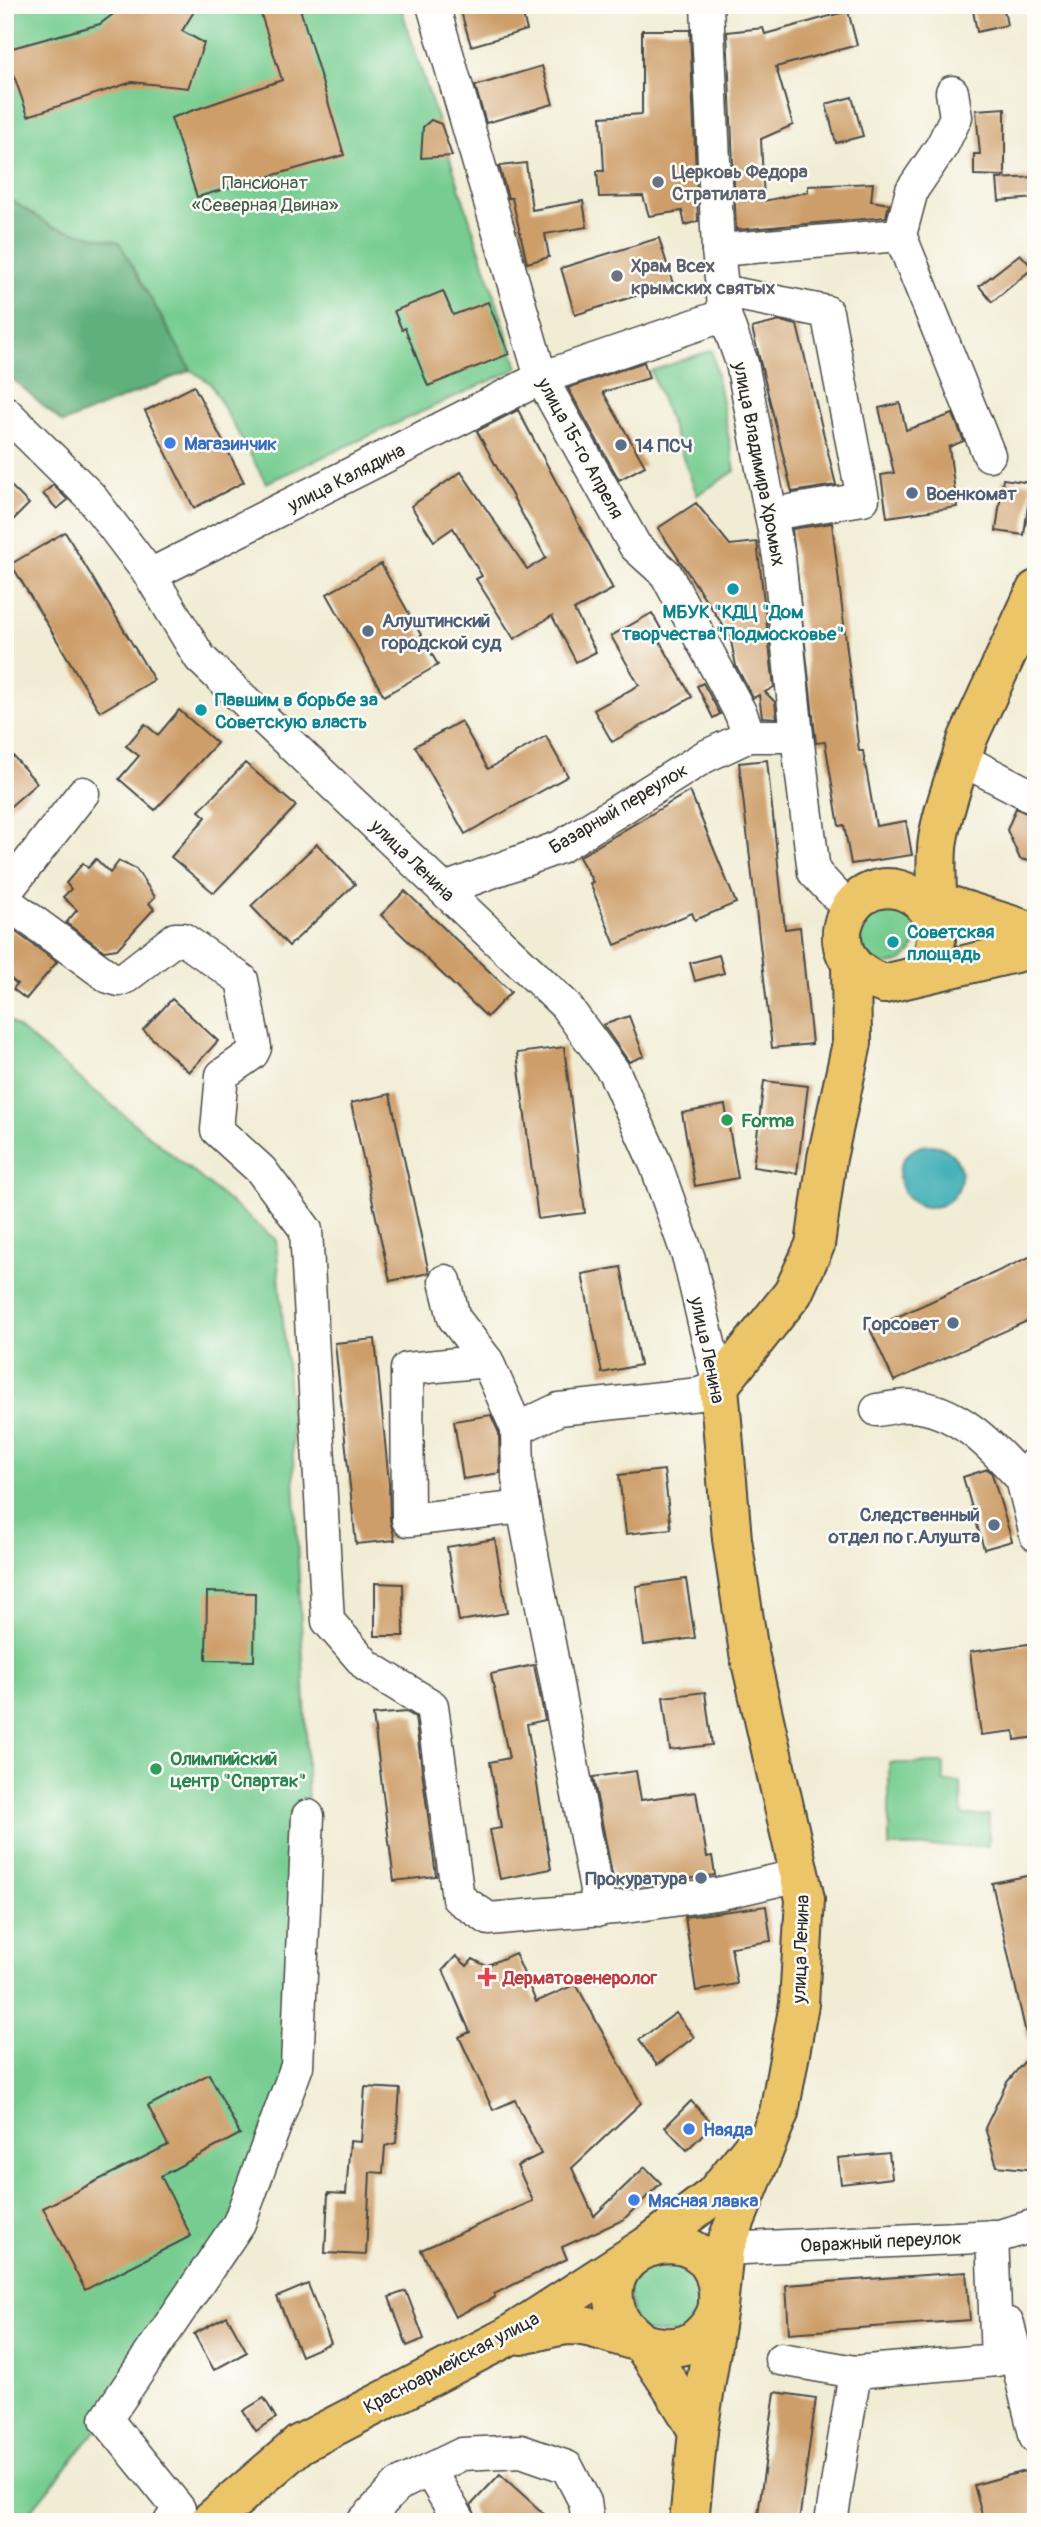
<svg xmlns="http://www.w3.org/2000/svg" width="1041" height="2527" viewBox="0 0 1041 2527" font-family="Pangolin,sans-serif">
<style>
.green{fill:#77cd91;stroke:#517c5e;stroke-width:2}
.forest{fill:#61b07b;stroke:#466e53;stroke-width:2}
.water{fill:#3daeb5;stroke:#346c70;stroke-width:2}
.building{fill:#cd9e69}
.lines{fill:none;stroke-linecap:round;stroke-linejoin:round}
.minor-casing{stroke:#494844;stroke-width:35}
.major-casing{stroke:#494844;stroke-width:42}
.minor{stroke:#fff;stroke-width:32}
.major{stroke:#edc569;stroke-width:38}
.worship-dot{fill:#6b7280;stroke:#fdfcf7;stroke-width:2.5}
.shop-dot{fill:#3f7fe0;stroke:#fdfcf7;stroke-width:2.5}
.service-dot{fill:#5c6f8a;stroke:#fdfcf7;stroke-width:2.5}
.culture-dot{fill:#0f9aa8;stroke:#fdfcf7;stroke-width:2.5}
.leisure-dot{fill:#2e9e5b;stroke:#fdfcf7;stroke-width:2.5}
.health-dot{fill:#e0444e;stroke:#fdfcf7;stroke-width:2.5}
.labels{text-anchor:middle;stroke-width:5;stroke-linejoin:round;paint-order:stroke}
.worship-label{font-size:19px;font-weight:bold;fill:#5b616d;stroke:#fdfcf7;text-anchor:start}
.park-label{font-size:19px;fill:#425c4a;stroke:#fdfcf7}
.shop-label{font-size:19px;font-weight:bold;fill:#366cbe;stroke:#fdfcf7;text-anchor:start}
.service-label{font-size:19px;font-weight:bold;fill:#4e5e75;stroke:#fdfcf7;text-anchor:start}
.street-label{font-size:19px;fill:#2b2b2b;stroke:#fdfcf7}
.culture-label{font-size:19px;font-weight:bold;fill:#0d838f;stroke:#fdfcf7;text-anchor:start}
.leisure-label{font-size:19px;font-weight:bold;fill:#27864d;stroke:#fdfcf7;text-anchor:start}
.health-label{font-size:19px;font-weight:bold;fill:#be3a42;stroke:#fdfcf7;text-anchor:start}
</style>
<rect width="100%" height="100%" fill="#fdfcf7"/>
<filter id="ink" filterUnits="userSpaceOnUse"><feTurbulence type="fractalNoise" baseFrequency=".0143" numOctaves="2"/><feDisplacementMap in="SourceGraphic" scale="14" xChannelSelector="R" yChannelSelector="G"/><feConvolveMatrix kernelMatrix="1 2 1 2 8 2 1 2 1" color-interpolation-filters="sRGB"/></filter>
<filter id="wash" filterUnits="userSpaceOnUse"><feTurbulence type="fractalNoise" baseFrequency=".00686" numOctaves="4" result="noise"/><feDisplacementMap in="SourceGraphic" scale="28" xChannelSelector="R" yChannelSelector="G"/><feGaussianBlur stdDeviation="1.57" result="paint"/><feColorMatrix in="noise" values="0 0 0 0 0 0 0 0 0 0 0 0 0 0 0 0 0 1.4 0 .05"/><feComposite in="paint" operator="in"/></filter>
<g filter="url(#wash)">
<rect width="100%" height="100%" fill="#f1ecd4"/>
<g class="green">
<path d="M5,5H400L518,368L266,483L210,383L5,244Z"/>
<path d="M712,350L735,471L697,495L651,371Z"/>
<circle cx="888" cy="936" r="28"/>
<path d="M5,1017L276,1240L291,1416L306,1723L308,1816L297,2066L241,2252L22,2522H5Z"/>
<path d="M889,1763H944V1782H961L962,1815H989V1846L889,1847Z"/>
<path d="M664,2248L711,2282L692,2335L636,2331L625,2273Z"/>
</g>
<path class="forest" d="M5,196L53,227L119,242L191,370L63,423L5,372Z"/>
<circle class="water" cx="930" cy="1176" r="31"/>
<g id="blocks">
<g class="building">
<path d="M125,5H198L182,31L204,43L188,88L132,82L28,116L5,50L100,24Z"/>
<path d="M258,5H299L344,155L197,197L171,118L282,80Z"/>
<path d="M459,5H520L527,30L471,46Z"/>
<path d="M972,5H1003L1007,25L977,32Z"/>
<path d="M848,11L857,45L776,67L793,125L761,139L764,201L808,192V186L873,183L871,201L889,204L886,217L736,230L727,32L763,28L765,34Z"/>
<path d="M642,30H690L698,221L685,225L682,211L649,216L643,196L599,197L597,171H604L601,117L642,114Z"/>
<path d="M542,66L553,104L486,123L475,86Z"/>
<path d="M852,97L863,136L836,143L826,104Z"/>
<path d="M1005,108V176L974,175V154H980L976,110Z"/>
<path d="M431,120L441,124L452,156L421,158L423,127Z"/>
<path d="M526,163L532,210L583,201L587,227L545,234L549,257L527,263L512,198H508L499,166Z"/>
<path d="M1036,177V198L999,201L997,179Z"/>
<path d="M659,238L673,284L575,315L561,268Z"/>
<path d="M1020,254L1033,268L992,302L979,286Z"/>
<path d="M443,291L453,315L488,302L509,354L428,386L405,328L402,330L394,311Z"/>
<path d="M780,321L797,325L836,485L792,492L752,328Z"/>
<path d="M644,362L649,378L603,392L645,466L619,480L568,388Z"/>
<path d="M194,386L244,482L194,508L145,411Z"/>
<path d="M900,403L906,430L953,414L964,441L949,447L957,507L887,517L881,475L894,473L879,408Z"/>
<path d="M518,410L613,589L574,610L596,652L576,662L552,616L514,639L476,579L482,576L453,528L434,541L411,506L461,472L527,569L546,558L477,431Z"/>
<path d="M1003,479L1031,483L1024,535L996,531Z"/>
<path d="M5,480L29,504L5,528Z"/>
<path d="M53,485L68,500L57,509L43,494Z"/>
<path d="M696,503L730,545L757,542L774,687L765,692L775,702L777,718L762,717L759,695L753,698L736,666L730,636L658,528Z"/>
<path d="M832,523L859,751H863L876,826L906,821L912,855L851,864L844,825L839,826L825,742L816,743L792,529Z"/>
<path d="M65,532L154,680L100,712L11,564Z"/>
<path d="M381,564L438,665L384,696L327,594Z"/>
<path d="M652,613L665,636L659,640L692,697L612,742L594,710L639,685L611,636Z"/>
<path d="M703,683L720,714L713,718L697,686Z"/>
<path d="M179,710L217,743L155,810L119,779L139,756L126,746L145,724L158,735Z"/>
<path d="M461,721L488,769L546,736L568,776L465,834L415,746Z"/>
<path d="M5,747L37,783L5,811Z"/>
<path d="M767,760L785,929L800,927L812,1044L772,1048L739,763Z"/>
<path d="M245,763L296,806L214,893L171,857L206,817L199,811Z"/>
<path d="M690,791L736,903L695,920L692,913L615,945L590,883L593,882L579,857Z"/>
<path d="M1016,808L1036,818V862L1020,859L1007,830Z"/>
<path d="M317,844L355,884L289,946L251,906Z"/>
<path d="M96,859L110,873L119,861L136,869L155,897L149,903L154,909L117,949L104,951L66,923L77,910L63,897L71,889L66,883L83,863L88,868Z"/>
<path d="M405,891L511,992L487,1017L381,915Z"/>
<path d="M13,930L57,962L26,999L13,989L17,984L5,974V939Z"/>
<path d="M719,955L724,973L695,981L690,963Z"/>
<path d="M172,999L218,1041L189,1072L143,1030Z"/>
<path d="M629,1016L644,1056L629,1062L603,1025Z"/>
<path d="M564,1047L585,1213L538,1219L517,1053Z"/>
<path d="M764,1081L808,1086L797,1173L753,1167Z"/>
<path d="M390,1094L429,1273L390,1281L351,1103Z"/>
<path d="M725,1105L738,1178L695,1186L682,1113Z"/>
<path d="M1036,1254V1317L894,1381L870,1329Z"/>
<path d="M621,1267L640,1365L602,1373L582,1274Z"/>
<path d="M375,1339L389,1483L390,1520L395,1540L356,1544L335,1343Z"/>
<path d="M491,1415L499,1433L500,1473L463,1479L454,1421Z"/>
<path d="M988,1469L992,1474L1012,1541L984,1549L963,1477Z"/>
<path d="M664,1470L671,1529L626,1534L619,1475Z"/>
<path d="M495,1539L507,1613L459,1621L447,1547Z"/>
<path d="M686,1579L695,1638L644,1645L636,1586Z"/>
<path d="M375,1583L403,1584L404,1636H375Z"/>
<path d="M207,1592L255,1593L254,1661L206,1660Z"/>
<path d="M1036,1643V1737L1015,1740L1014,1731L981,1735L970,1652Z"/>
<path d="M534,1665L545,1720L527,1724L551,1869L500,1879L490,1830L501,1828L490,1762L509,1758L491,1674Z"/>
<path d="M705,1692L712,1745L670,1750L663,1697Z"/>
<path d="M406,1712L415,1717L436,1876L394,1881L373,1715Z"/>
<path d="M636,1771L641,1800L696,1792L707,1857L712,1856L715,1875L615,1889L593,1777Z"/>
<path d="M1036,1874V2042H1028L992,1883Z"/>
<path d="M766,1906L771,1941L731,1947L737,1984L696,1991L685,1917Z"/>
<path d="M515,1953L536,2002L576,1984L641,2103L572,2168L594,2216L645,2167L661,2183L623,2220L562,2247L567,2259L494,2294L495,2297L455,2317L421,2250L533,2201L517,2166L541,2154L515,2100L493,2110L459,2037L470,2032L443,1970L456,1956L467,1966L473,1959L486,1966Z"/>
<path d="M676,2013L694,2037L657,2065L639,2040Z"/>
<path d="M1036,2048V2170L997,2166L985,2128L1007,2082Z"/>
<path d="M209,2074L240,2134L161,2176L191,2236L85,2290L43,2208L168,2145L148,2106Z"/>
<path d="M365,2087L400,2089L396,2143L385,2146L383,2173L370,2172L366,2255L325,2253L328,2193L346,2194L350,2141L361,2142Z"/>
<path d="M691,2101L713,2124L687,2150L665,2127Z"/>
<path d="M889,2153L892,2178L841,2184L838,2158Z"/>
<path d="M966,2272L970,2320L789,2333L786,2285Z"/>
<path d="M308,2284L331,2343L301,2356L277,2297Z"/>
<path d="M406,2291L424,2339L407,2346L389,2297Z"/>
<path d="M227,2316L247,2352L214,2370L194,2334Z"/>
<path d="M775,2392L816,2398L799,2522H757Z"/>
<path d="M264,2398L276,2418L256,2431L243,2411Z"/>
<path d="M1032,2469L1036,2483V2522H984L974,2485Z"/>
<path d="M500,2474L553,2522H478L471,2505Z"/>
</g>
</g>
</g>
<g filter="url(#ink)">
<use href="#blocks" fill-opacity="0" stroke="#494844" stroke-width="2"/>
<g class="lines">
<defs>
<g id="minor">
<path d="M433,5L541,378L635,546L666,574L741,714L749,736"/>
<path d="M707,5L718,250L725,315L742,363L779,557L797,736L814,872L849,909"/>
<path d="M952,92L956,117L942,146L912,190L900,235L989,455"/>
<path d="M718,250L900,235"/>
<path d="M722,291L827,312L863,499L771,514"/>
<path d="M5,412L90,496L150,575L200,658L565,1005L614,1072L656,1165L689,1259L719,1386L699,1394L559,1409L517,1429L518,1478L523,1507L600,1910"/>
<path d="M150,575L541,378L725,315"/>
<path d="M961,759L1036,798"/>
<path d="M445,889L560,847L704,757L749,736H797"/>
<path d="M5,893L83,793"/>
<path d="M5,901L109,977L119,980L126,977L175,939H183L242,980L255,1048L252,1054L222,1075L217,1130L261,1170L306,1230L328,1621L367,1666L432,1706L458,1898L489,1919L625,1907L722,1893L800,1875"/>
<path d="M445,1281L454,1318L487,1361L517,1429"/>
<path d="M487,1361L407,1369L408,1520L523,1507"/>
<path d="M877,1410C887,1409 899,1405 910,1406C957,1408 993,1447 1022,1479"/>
<path d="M1036,1462L1022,1479L1036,1535"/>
<path d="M724,2249L999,2236L1036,2225"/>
<path d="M1008,2324L1036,2438"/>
<path d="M781,2359L855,2372"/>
<path d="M429,2470L460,2522"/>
<path d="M170,2522L179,2509L106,2419L239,2223L297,2066L308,1816"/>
<path d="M363,2522L398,2485L462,2454L521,2451L567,2467L585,2502L588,2522"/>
<path d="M831,2522L855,2372L997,2360L992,2236"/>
</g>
<g id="major">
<path d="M917,898L939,902L1036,933"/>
<path d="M936,932C939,904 935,877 937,849C938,822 959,766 968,738L1036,590"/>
<path d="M918,974C932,962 939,944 935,925C932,913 923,901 912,895C852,862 804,959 884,984L1036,948"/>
<path d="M521,2335C537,2332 556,2325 573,2325C607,2326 654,2357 687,2344C701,2338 717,2319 718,2304C724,2208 585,2239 619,2318C623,2327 634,2334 640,2341C661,2370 680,2400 698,2431"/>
<path d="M209,2522L300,2444L505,2338L647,2246L714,2195L751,2149"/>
<path d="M689,2522L698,2431L718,2307L724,2249L779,2113L799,2004L805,1899L749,1653L732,1539L719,1386L793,1293L815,1245L827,1158L852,1043L851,965"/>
</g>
</defs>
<use href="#minor" class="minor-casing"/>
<use href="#major" class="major-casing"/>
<use href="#minor" class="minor"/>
<use href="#major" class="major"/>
</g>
</g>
<g class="worship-dot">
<circle cx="658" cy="182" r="7"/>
<circle cx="617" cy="276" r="7"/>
</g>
<g class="shop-dot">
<circle cx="170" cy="443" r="7"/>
<circle cx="689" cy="2129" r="7"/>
<circle cx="634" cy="2200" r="7"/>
</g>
<g class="service-dot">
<circle cx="621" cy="445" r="7"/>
<circle cx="912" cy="493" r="7"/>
<circle cx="368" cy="631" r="7"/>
<circle cx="953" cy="1323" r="7"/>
<circle cx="994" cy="1525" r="7"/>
<circle cx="701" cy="1878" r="7"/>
</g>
<g class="culture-dot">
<circle cx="733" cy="589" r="7"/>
<circle cx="201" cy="710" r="7"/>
<circle cx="893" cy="942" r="7"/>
</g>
<g class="leisure-dot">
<circle cx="727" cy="1120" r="7"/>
<circle cx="156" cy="1769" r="7"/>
</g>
<path class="health-dot" d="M483.5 1966.5h7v7h7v7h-7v7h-7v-7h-7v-7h7z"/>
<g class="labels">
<g class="worship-label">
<text x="672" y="178">Церковь Федора<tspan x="672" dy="22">Стратилата</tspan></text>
<text x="631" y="272">Храм Всех<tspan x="631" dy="22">крымских святых</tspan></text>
</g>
<g class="park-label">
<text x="265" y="189">Пансионат<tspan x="265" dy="22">«Северная Двина»</tspan></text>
</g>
<g class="shop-label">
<text x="184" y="450">Магазинчик</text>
<text x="703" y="2136">Наяда</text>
<text x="648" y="2207">Мясная лавка</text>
</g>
<g class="service-label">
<text x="635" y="452">14 ПСЧ</text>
<text x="926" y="500">Военкомат</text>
<text x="382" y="627">Алуштинский<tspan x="382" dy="22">городской суд</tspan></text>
<text x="939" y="1330" text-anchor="end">Горсовет</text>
<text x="980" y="1521" text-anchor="end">Следственный<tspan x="980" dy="22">отдел по г.Алушта</tspan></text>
<text x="687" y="1885" text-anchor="end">Прокуратура</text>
</g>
<g class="street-label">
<text transform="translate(581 448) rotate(61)" y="7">улица 15-го Апреля</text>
<text transform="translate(760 464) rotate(79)" y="7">улица Владимира Хромых</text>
<text transform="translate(346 477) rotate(-27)" y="7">улица Калядина</text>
<text transform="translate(618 808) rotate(-31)" y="7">Базарный переулок</text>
<text transform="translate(413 860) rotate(44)" y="7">улица Ленина</text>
<text transform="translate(708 1350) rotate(78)" y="7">улица Ленина</text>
<text transform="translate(800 1949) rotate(-88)" y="7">улица Ленина</text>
<text transform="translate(881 2241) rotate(-3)" y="7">Овражный переулок</text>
<text transform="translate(451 2362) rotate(-28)" y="7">Красноармейская улица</text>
</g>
<g class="culture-label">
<text x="733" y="618" text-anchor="middle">МБУК "КДЦ "Дом<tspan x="733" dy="22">творчества"Подмосковье"</tspan></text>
<text x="215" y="706">Павшим в борьбе за<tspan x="215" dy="22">Советскую власть</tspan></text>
<text x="907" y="938">Советская<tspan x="907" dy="22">площадь</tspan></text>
</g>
<g class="leisure-label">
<text x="741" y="1127">Forma</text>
<text x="170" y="1765">Олимпийский<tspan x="170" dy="22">центр "Спартак"</tspan></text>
</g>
<g class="health-label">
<text x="503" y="1984">Дерматовенеролог</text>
</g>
</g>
<rect width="1041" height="2527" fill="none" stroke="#fdfcf7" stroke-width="28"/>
</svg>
